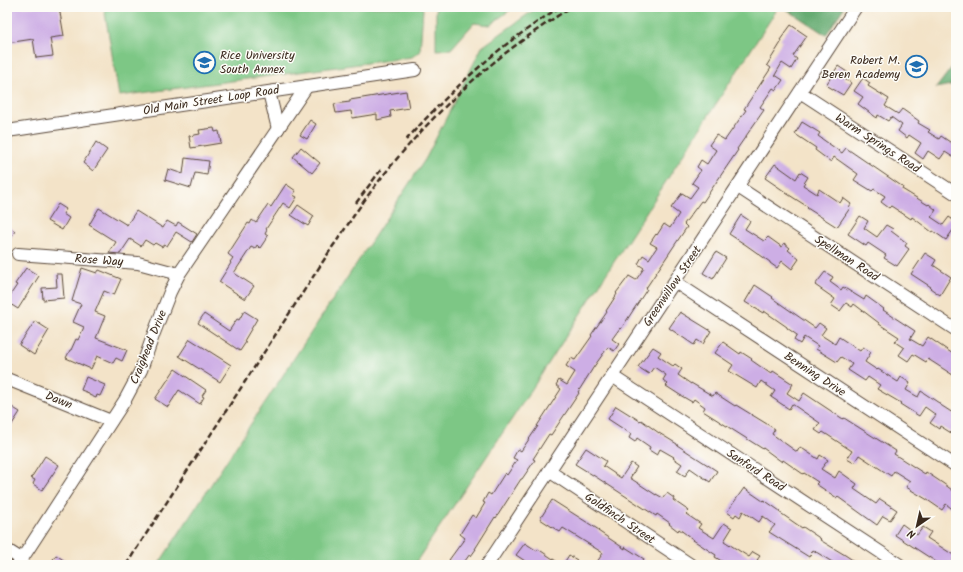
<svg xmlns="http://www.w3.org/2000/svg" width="963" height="572" viewBox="0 0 963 572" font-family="Kalam,sans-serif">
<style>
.green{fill:#7dc785;stroke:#5c7852}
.forest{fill:#66ac72;stroke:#506b48}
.building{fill:#cdaee5}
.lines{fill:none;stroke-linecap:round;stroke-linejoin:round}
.minor-casing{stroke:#574638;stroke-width:14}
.minor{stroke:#fff;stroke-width:12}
.rail{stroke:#3b2a1e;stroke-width:2.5;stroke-dasharray:6 3;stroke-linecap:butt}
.labels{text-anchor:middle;stroke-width:3;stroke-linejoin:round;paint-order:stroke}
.poi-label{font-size:12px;fill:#3b2a1e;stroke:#fdfcf7;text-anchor:start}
.street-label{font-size:12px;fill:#3b2a1e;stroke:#fdfcf7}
</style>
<rect width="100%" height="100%" fill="#fdfcf7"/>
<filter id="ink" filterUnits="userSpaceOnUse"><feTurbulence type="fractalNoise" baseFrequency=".025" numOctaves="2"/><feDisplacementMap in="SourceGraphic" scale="8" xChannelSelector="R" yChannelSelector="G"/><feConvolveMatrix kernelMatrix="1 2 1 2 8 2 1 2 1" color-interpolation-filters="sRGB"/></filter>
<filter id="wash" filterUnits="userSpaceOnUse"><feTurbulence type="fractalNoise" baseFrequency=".012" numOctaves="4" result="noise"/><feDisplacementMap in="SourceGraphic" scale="16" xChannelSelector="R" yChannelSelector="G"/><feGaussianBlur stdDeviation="0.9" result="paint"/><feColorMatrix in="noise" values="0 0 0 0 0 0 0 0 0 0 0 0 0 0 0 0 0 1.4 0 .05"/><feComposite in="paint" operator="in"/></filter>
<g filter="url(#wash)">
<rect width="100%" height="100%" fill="#f3e3c8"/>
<g class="green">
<path d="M104,7H422L423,9L420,51L412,57L119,96Z"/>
<path d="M436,7H514L490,25L474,23L451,49L436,50Z"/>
<path d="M538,7H774L776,11L530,392L414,565H158L426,158L482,47Z"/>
</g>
<g class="forest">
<path d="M783,7H843V9L826,35Z"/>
<path d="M956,62V84L936,88Z"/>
</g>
<g id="blocks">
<g class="building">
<path d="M7,7H59L64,36L50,38L53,56L36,58L33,39L7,43Z"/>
<path d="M791,25L807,36L793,56L797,59L791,69L782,63L775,75L783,80L776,90L773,88L760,107L764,110L737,149L738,150L715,184L703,202L701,201L684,224L687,227L676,243L646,288L647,289L621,329L620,328L612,339L619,344L614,351L608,347L593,368L578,392L579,393L551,435L549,434L533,459L535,460L522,479H521L496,518L495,517L475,549H476L471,556L470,554L462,565H456L449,560L465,538L460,534L472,515L476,518L485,503L483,502L488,493L491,495L505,473L507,475L517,460L513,458L518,449L521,451L538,426H537L561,389L556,385L559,380L567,385L575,372L566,366L571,358L575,360L592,336L591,335L607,312L606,311L617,294L616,293L629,276L636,280L644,268L638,264L643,255L649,259L657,247L650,243L656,234L657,235L664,224L670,228L679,214L671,208L682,193L690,198L698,187L692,183L701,170L697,167L701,160L707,164L716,150L709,145L716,135L725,140L746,110L744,109L771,68L767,65L782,41L780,40Z"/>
<path d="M838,66L847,72L843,78L851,83L843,95L826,85Z"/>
<path d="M863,78L870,83L868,86L889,99L885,106L898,114L902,109L919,121L918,123L930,130L928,132L939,139L941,136L956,146V159L945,152L940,159L928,151L923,159L915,153L921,143L909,135L907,138L898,131L902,125L891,117L888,121L878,115L877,118L858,104L863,97L854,91Z"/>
<path d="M406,91L409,108L390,111L391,117L377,120V114L352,118L351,111L336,113L334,104L350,102V100Z"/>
<path d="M310,120L316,124L307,139L300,135Z"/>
<path d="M802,122L820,133L818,136L842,153L846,148L903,187L902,189L928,205L929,204L936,210L931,217L943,225L949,217L956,222V233L953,230L946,240L933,231L932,232L912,217L911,219L891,206L889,208L881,202L885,196L874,189L872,191L854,180L858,174L834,157L831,162L815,150L816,148L795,134Z"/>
<path d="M214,128L215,132L219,131L221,143L191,148L189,136L200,134L199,130Z"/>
<path d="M96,142L107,150L93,171L83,163Z"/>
<path d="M301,147L320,163L312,173L293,157Z"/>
<path d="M185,158L209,161L207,175L195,173L191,188L165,180L168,169L183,174Z"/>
<path d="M775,164L796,179L800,172L808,177L803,185L817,194L819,189L840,203L843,198L851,204L849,207L850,208L837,227L807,208L808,207L786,193H787L765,178Z"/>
<path d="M286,184L296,191L293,195L297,197L290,208L283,203L266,229L267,230L265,234L268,236L260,248L257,245L255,249L251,247L234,273L254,286L245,299L219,282L231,263L230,262L233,258L228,254L248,223L250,224L252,220L256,223L268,205L271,207Z"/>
<path d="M58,204L66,209L63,214L69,218L62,230L47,221Z"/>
<path d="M298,205L314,216L308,226L291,215Z"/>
<path d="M99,208L127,225L136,211L163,228L167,221L176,226L178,222L197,234L192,242L176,232L167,246L164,244L162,247L155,243L153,245L145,240L141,246L130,239L120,254L109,253L116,242L89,225Z"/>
<path d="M741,215L750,221L745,229L764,241L768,237L782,247L784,243L790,248L788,250L799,259L792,269L782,261L777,268L770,263V262L746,245L729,234Z"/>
<path d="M860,216L868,221L864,228L877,237L886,225L893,229L891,231L907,243L905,246L909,249L897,266L884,258L886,255L868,243L866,246L848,234Z"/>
<path d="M7,226L15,231L7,244Z"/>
<path d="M716,252L726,258L713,279L703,273Z"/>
<path d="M925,253L936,260L933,265L951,277L940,295L930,288L931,287L911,274Z"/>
<path d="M26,268L39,276L18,309L7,302V300L17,285L15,284Z"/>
<path d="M82,268L97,273L99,270L121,279L114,295L104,291L95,312L105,316L96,338L127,350L122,361L116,358L113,363L97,356L91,369L66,358L70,350H71L76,339L78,340L84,327L73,322L81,304L72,301Z"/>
<path d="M825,272L833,277L830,282L841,290L843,287L864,300L866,296L884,309L883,310L915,331L910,339L922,346L928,337L956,356V377L928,359L926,362L913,354L908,361L899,355L904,348L895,342L899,337L879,324V323L854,304L852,307L846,303L840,311L831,305L835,299L815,285Z"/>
<path d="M56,274H62L64,298L43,300L42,288L57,287Z"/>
<path d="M755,285L773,297L772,298L815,328L819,323L826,328L821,335L835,344L839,337L860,351L863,347L871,352L865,362L877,370L878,369L898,382L901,377L910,383L906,390L918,397L921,391L939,403V404L956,415V436L940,426L939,429L930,423L936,415L925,407L919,416L900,404L901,403L877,389L880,385L868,377L865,381L848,370L852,364L841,357L837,362L816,349L818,346L804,337L800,344L794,340L797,335L787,328V327L764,311L763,313L745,302Z"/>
<path d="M244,311L257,319L244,341L246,342L240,351L198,323L204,314L229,331L237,319L239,320Z"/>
<path d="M680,312L711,331L703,344L697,340L694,345L669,328Z"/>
<path d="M35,321L49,330L34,355L19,345Z"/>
<path d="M190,339L231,365L220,382L179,356Z"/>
<path d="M723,342L740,354L741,352L752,359L751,360L771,374L773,371L793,384L787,393L799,401L804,393L843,419L844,418L896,451L894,454L925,474L926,472L944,484L956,493V512L946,504L942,510L926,499L906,487L910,481L894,471L891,476L859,455L854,463L847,459L852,451L823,432L821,434L815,430L820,423L792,404L789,409L771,397L775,391L761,381L757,388L729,371L733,365L715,353Z"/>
<path d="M653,347L661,352L658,356L673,366L675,364L682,369L678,375L691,384V383L713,396L715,393L735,406L736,405L775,429L772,434L797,452L800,447L818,459L820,455L828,460L821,469L835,478L839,471L857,484L854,489L876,504L880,499L897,510L890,520L883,516L877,525L838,497L837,498L816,484L818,482L804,473L803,474L783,460L782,462L763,448V449L703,411L705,407L694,399L692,402L680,395L666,386L668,384L663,380L666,375L654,367L649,374L638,367Z"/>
<path d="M175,369L206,390L202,396L204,397L200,404L179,390L168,407L155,399Z"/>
<path d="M86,377L105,385L100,396L97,395L96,398L89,395V393L81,390Z"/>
<path d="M7,404L20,412L7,432Z"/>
<path d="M616,406L640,421L641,420L659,433L677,444V445L717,471L710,482L690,468L685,476L677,471L682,464L673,458L674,457L660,449L657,455L649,450L650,447L637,438L635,442L629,438L631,434L608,419Z"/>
<path d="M586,448L606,461L603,466L621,478L631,463L637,467L630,478L656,495V494L663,498L667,493L674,498L673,500L689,511L686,514L701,524L698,528L714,538L724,523L732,528L724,541L749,557L753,552L760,556L757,560L764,565H728L715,557L716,555L693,540H694L679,529L678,531L669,524L670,523L657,514L656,516L596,477L575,464Z"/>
<path d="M45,456L59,465L42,490L33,484L35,480L31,478Z"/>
<path d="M744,488L763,501L764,500L780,511L779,512L802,528L803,527L821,539L820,540L845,555L860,565H837L813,550L809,557L769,532L775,525L763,516L759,522L743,511L740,517L736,514L734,517L727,512Z"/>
<path d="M552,500L599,530L598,531L625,549V547L644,559L640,565H595L603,553L563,528L560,532L540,519Z"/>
<path d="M902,524L917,535L923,527L931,532L927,538L955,556L950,565H941L895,535Z"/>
<path d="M525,543L537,551L538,549L562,565H531L516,555Z"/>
<path d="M56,555L71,565H49Z"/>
<path d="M569,555L577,560L573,565H568L564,563Z"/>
</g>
</g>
</g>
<g filter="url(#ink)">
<use href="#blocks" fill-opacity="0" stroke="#574638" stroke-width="1"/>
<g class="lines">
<defs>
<g id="minor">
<path d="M269,92L278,129"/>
<path d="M800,92L956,194"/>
<path d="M7,131L415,70"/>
<path d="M738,187L956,330"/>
<path d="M18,254L138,263L179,274"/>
<path d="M675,282L956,466"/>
<path d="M612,376L900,565"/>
<path d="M7,379L111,421"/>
<path d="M549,471L691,565"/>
<path d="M7,550L21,559"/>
<path d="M18,565L125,400L141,370L154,333L170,292L179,274L307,86"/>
<path d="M487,565L856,7"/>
</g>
</defs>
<use href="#minor" class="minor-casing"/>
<use href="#minor" class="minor"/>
<g class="rail">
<path d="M406,140C436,107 468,75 503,47C521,33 540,20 560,7"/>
<path d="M356,203L383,167"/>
<path d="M126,565L333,246C344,231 353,216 364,201C397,155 436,113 478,76C507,50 539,28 571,7"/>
</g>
</g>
</g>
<defs>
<symbol id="university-ring" viewBox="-11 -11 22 22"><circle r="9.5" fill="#fdfcf7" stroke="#1f6fb2" stroke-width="1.5"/><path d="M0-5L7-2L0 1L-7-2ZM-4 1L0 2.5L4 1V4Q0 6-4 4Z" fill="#1f6fb2"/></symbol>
<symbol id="school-ring" viewBox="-11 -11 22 22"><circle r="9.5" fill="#fdfcf7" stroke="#1f6fb2" stroke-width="1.5"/><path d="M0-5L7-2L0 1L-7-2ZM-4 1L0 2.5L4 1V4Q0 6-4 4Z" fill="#1f6fb2"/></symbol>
</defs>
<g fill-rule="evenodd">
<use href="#university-ring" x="192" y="50" width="25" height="25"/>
<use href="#school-ring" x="904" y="54" width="25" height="25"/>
</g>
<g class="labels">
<g class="poi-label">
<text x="220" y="59">Rice University<tspan x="220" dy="14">South Annex</tspan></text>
<text x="900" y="64" text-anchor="end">Robert M.<tspan x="900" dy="14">Beren Academy</tspan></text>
</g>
<g class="street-label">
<text transform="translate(211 100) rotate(-9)" y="4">Old Main Street Loop Road</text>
<text transform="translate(878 143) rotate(33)" y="4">Warm Springs Road</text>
<text transform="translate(847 258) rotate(33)" y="4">Spellman Road</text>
<text transform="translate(99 260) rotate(4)" y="4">Rose Way</text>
<text transform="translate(672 286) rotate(-56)" y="4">Greenwillow Street</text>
<text transform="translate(148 347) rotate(-68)" y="4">Craighead Drive</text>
<text transform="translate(815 374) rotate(33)" y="4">Benning Drive</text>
<text transform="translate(59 400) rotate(22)" y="4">Dawn</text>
<text transform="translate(756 470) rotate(33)" y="4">Sanford Road</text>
<text transform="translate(620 518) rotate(34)" y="4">Goldfinch Street</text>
</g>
</g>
<rect width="963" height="572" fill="none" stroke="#fdfcf7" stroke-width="24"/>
<g transform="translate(917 526) rotate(214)" stroke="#fdfcf7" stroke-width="3" paint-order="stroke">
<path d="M0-3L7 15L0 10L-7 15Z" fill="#3b2a1e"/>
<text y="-6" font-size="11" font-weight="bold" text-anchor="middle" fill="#3b2a1e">N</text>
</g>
</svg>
